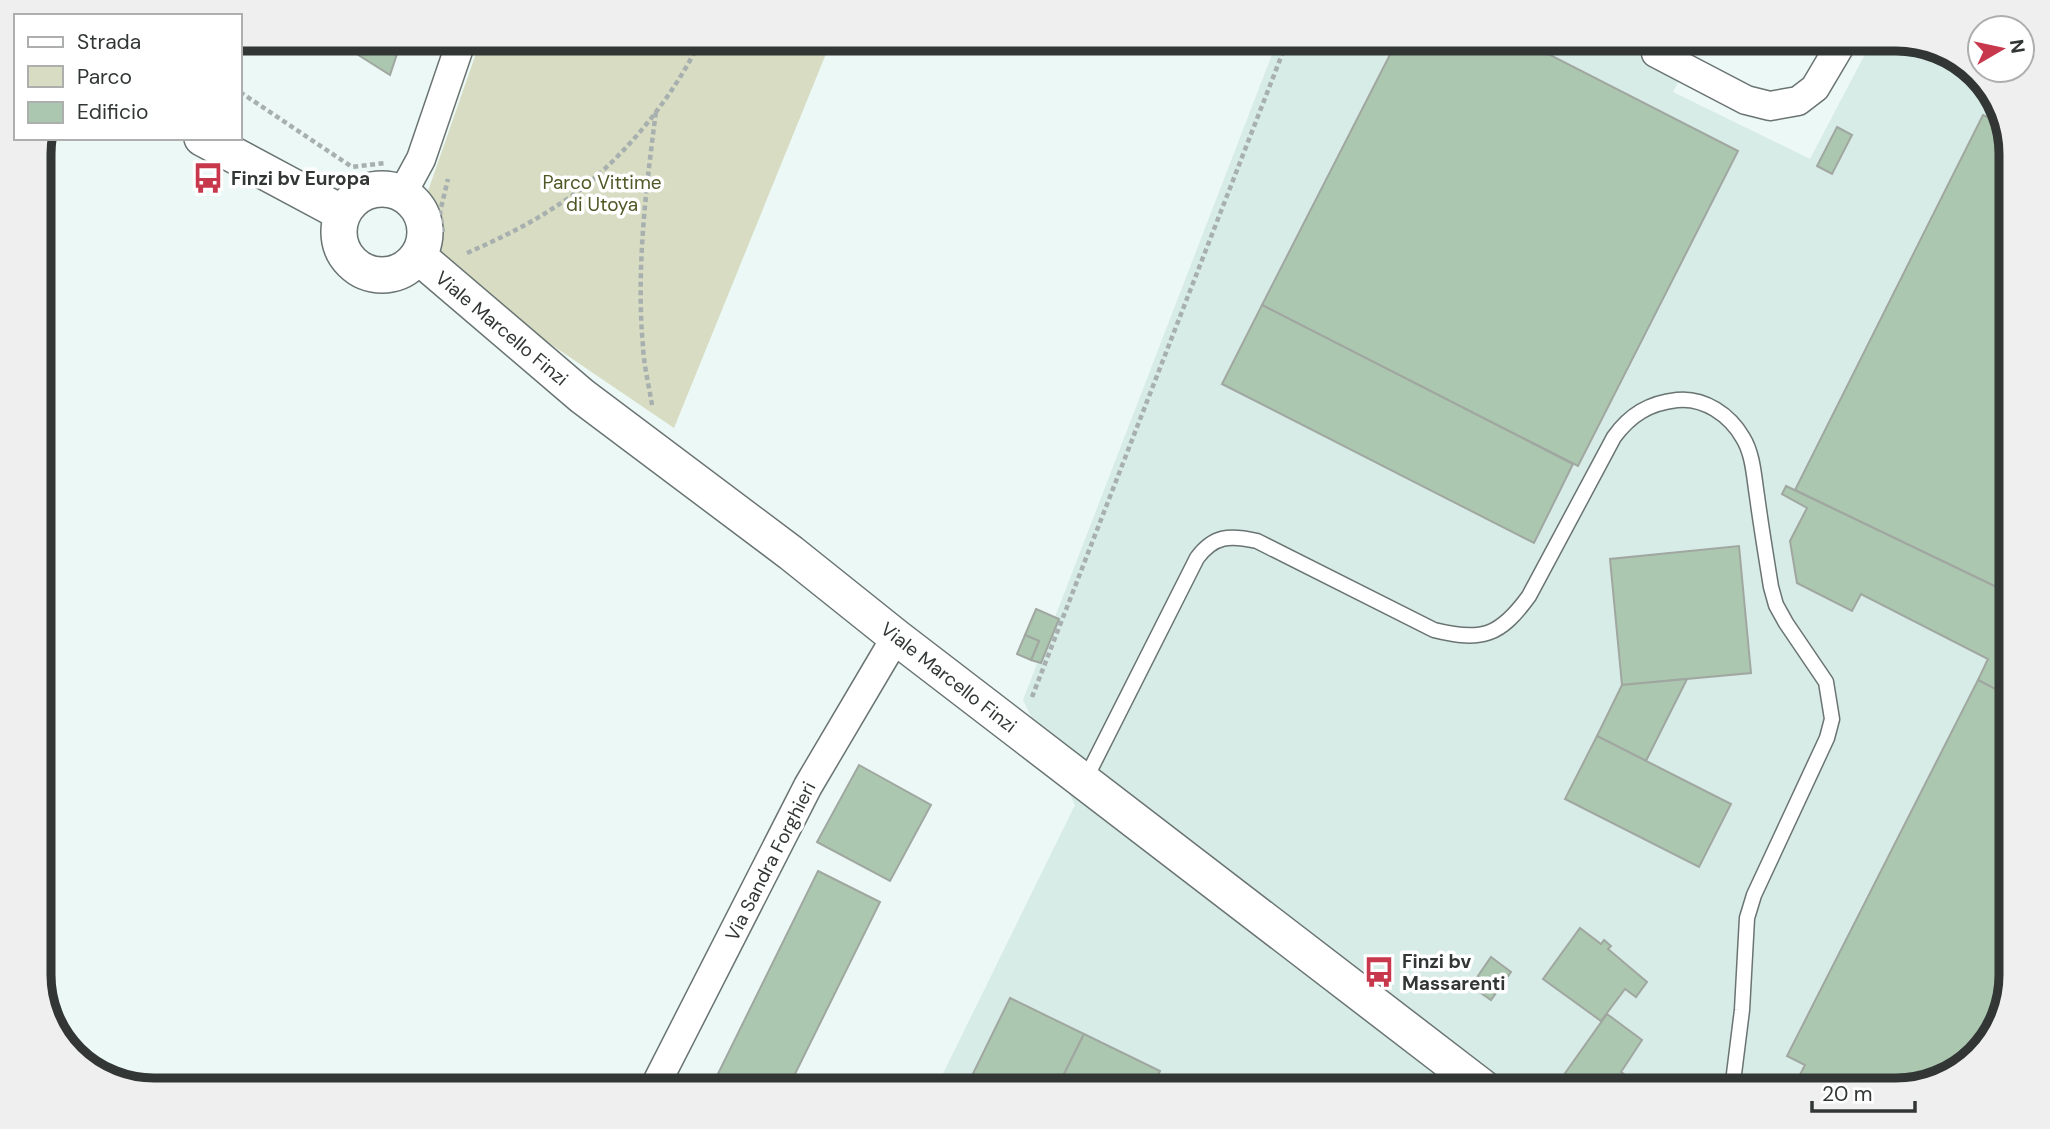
<svg xmlns="http://www.w3.org/2000/svg" width="2050" height="1129" viewBox="0 0 2050 1129" font-family="'DM Sans',sans-serif">
<style>
.built{fill:#d7ebe7}
.green{fill:#d7dcc3}
.building{fill:#acc7b0;stroke:#a0a7a0;stroke-width:2}
.lines{fill:none;stroke-linecap:round;stroke-linejoin:round}
.service-casing{stroke:#6a7472;stroke-width:17}
.minor-casing{stroke:#6a7472;stroke-width:31}
.tertiary-casing{stroke:#6a7472;stroke-width:38}
.path{stroke:#a7b0ae;stroke-width:4.5;stroke-dasharray:5 3.5;stroke-linecap:butt}
.service{stroke:#fff;stroke-width:14}
.minor{stroke:#fff;stroke-width:28}
.tertiary{stroke:#fff;stroke-width:35}
.labels{text-anchor:middle;stroke-width:7;stroke-linejoin:round;paint-order:stroke}
.poi-label{font-size:19px;font-weight:bold;fill:#323736;stroke:#fff;text-anchor:start}
.park-label{font-size:19px;fill:#505724;stroke:#fff}
.street-label{font-size:19px;fill:#323736;stroke:#fff}
.rim{fill:none;stroke:#323736;stroke-width:9}
</style>
<rect width="100%" height="100%" fill="#ecf8f5"/>
<path class="built" d="M1278,39H1700L1673,92L1810,159L1873,39H1896L1908,42L1982,80L1992,90L2011,146V976L1996,1033L1954,1075L1897,1090H935L1075,805L1023,700Z"/>
<path class="green" d="M481,39H832L674,428L434,265L428,191Z"/>
<g class="building">
<path d="M333,39H402L390,75Z"/>
<path d="M1398,39H1519L1738,151L1578,466L1262,305Z"/>
<path d="M1983,115L2004,125L2011,146V594L1795,490Z"/>
<path d="M1837,127L1852,135L1832,174L1817,166Z"/>
<path d="M1262,305L1573,464L1534,543L1222,384Z"/>
<path d="M1786,486L2011,594V674L2002,693L1978,680L1988,659L1861,594L1852,611L1797,583L1790,541L1807,508L1782,494Z"/>
<path d="M1739,546L1751,673L1622,685L1610,559Z"/>
<path d="M1036,609L1059,619L1041,663L1031,660L1039,641L1025,635Z"/>
<path d="M1025,635L1039,641L1031,660L1017,654Z"/>
<path d="M2011,674V697L2002,693Z"/>
<path d="M1687,679L1646,761L1597,736L1622,685Z"/>
<path d="M1978,680L2011,697V976L1996,1033L1954,1075L1897,1090H1792L1805,1065L1787,1056Z"/>
<path d="M1597,736L1731,804L1699,867L1565,799Z"/>
<path d="M859,765L931,805L890,881L817,842Z"/>
<path d="M818,871L880,902L791,1082L808,1090H710Z"/>
<path d="M1580,928L1601,944L1604,940L1611,946L1608,949L1647,982L1636,997L1625,989L1601,1021L1543,979Z"/>
<path d="M1491,957L1511,972L1491,1000L1471,986Z"/>
<path d="M1010,998L1084,1034L1056,1090H965Z"/>
<path d="M1607,1014L1642,1040L1621,1072L1647,1090H1562L1556,1086Z"/>
<path d="M1084,1034L1160,1071L1151,1090H1056Z"/>
</g>
<g class="lines">
<defs>
<path id="service" d="M1084,782L1197,558C1214,535 1230,535 1257,541L1434,630C1482,642 1500,636 1529,596L1614,437C1630,415 1649,403 1677,400C1704,397 1730,415 1743,438C1753,454 1754,477 1757,496C1761,526 1766,556 1771,587L1776,605L1786,623L1826,682L1832,719L1827,738L1754,895L1747,918L1742,1010L1732,1090"/>
<g id="minor">
<path d="M1656,53L1746,100L1770,106L1798,101L1815,88L1844,39"/>
<path d="M402,194L421,159L462,39"/>
<path d="M653,1090L808,786L896,637"/>
</g>
<g id="tertiary">
<path d="M202,138L342,213"/>
<circle cx="382" cy="232" r="43"/>
<path d="M418,256L582,396L791,553L896,637L1486,1090"/>
</g>
</defs>
<use href="#service" class="service-casing"/>
<use href="#minor" class="minor-casing"/>
<use href="#tertiary" class="tertiary-casing"/>
<g class="path">
<path d="M240,92L352,167L385,163"/>
<path d="M443,232L440,212L448,179"/>
<path d="M331,246L334,262L350,280L375,289L396,284"/>
<path d="M467,253C499,239 530,224 558,205C615,170 673,99 701,39"/>
<path d="M652,405C649,386 644,366 643,347C636,268 646,189 656,111"/>
<path d="M1032,697L1288,39"/>
</g>
<use href="#service" class="service"/>
<use href="#minor" class="minor"/>
<use href="#tertiary" class="tertiary"/>
</g>
<defs>
<symbol id="bus-bare" viewBox="-9 -9 18 18"><path d="M-5-6H5V4H4V6H2V4H-2V6H-4V4H-5ZM-3.5-4V0h7V-4ZM-3.5 1.2v1.5H-2V1.2ZM2 1.2v1.5H3.5V1.2Z" fill="#c8384d" stroke="#fff" stroke-width="2.5" paint-order="stroke"/></symbol>
</defs>
<g fill-rule="evenodd">
<use href="#bus-bare" x="186" y="156" width="44" height="44"/>
<use href="#bus-bare" x="1357" y="950" width="44" height="44"/>
</g>
<g class="labels">
<g class="poi-label">
<text x="231" y="185">Finzi bv Europa</text>
<text x="1402" y="968">Finzi bv<tspan x="1402" dy="22">Massarenti</tspan></text>
</g>
<g class="park-label">
<text x="602" y="189">Parco Vittime<tspan x="602" dy="22">di Utoya</tspan></text>
</g>
<g class="street-label">
<text transform="translate(502 328) rotate(40)" y="7">Viale Marcello Finzi</text>
<text transform="translate(949 677) rotate(38)" y="7">Viale Marcello Finzi</text>
<text transform="translate(770 861) rotate(-63)" y="7">Via Sandra Forghieri</text>
</g>
</g>
<path d="M0 0H2050V1129H0ZM154 51H1896A103 103 0 0 1 1999 154V975A103 103 0 0 1 1896 1078H154A103 103 0 0 1 51 975V154A103 103 0 0 1 154 51Z" fill="#efefef" fill-rule="evenodd"/>
<path class="rim" d="M154 51H1896A103 103 0 0 1 1999 154V975A103 103 0 0 1 1896 1078H154A103 103 0 0 1 51 975V154A103 103 0 0 1 154 51Z"/>
<rect x="14" y="14" width="228" height="126" fill="#ffffff" stroke="#adafaf" stroke-width="2"/>
<rect x="28" y="37" width="35" height="10" fill="#ffffff" stroke="#adafaf" stroke-width="2"/>
<text x="77" y="49" font-size="21" fill="#323736">Strada</text>
<rect x="28" y="66" width="35" height="21" fill="#d7dcc3" stroke="#adafaf" stroke-width="2"/>
<text x="77" y="84" font-size="21" fill="#323736">Parco</text>
<rect x="28" y="102" width="35" height="21" fill="#acc7b0" stroke="#adafaf" stroke-width="2"/>
<text x="77" y="119" font-size="21" fill="#323736">Edificio</text>
<g transform="translate(2001 49) rotate(81)"><circle r="33" fill="#ffffff" stroke="#adafaf" stroke-width="2"/>
<path d="M0-5L12 26L0 18L-12 26Z" fill="#c8384d"/>
<text y="-10" font-size="19" font-weight="bold" text-anchor="middle" fill="#323736">N</text>
</g>
<path d="M1812 1101v10h103v-10" fill="none" stroke="#323736" stroke-width="3.5"/>
<text x="1822" y="1101" font-size="21" fill="#323736" stroke="#ffffff" stroke-width="5" paint-order="stroke">20 m</text>
</svg>
